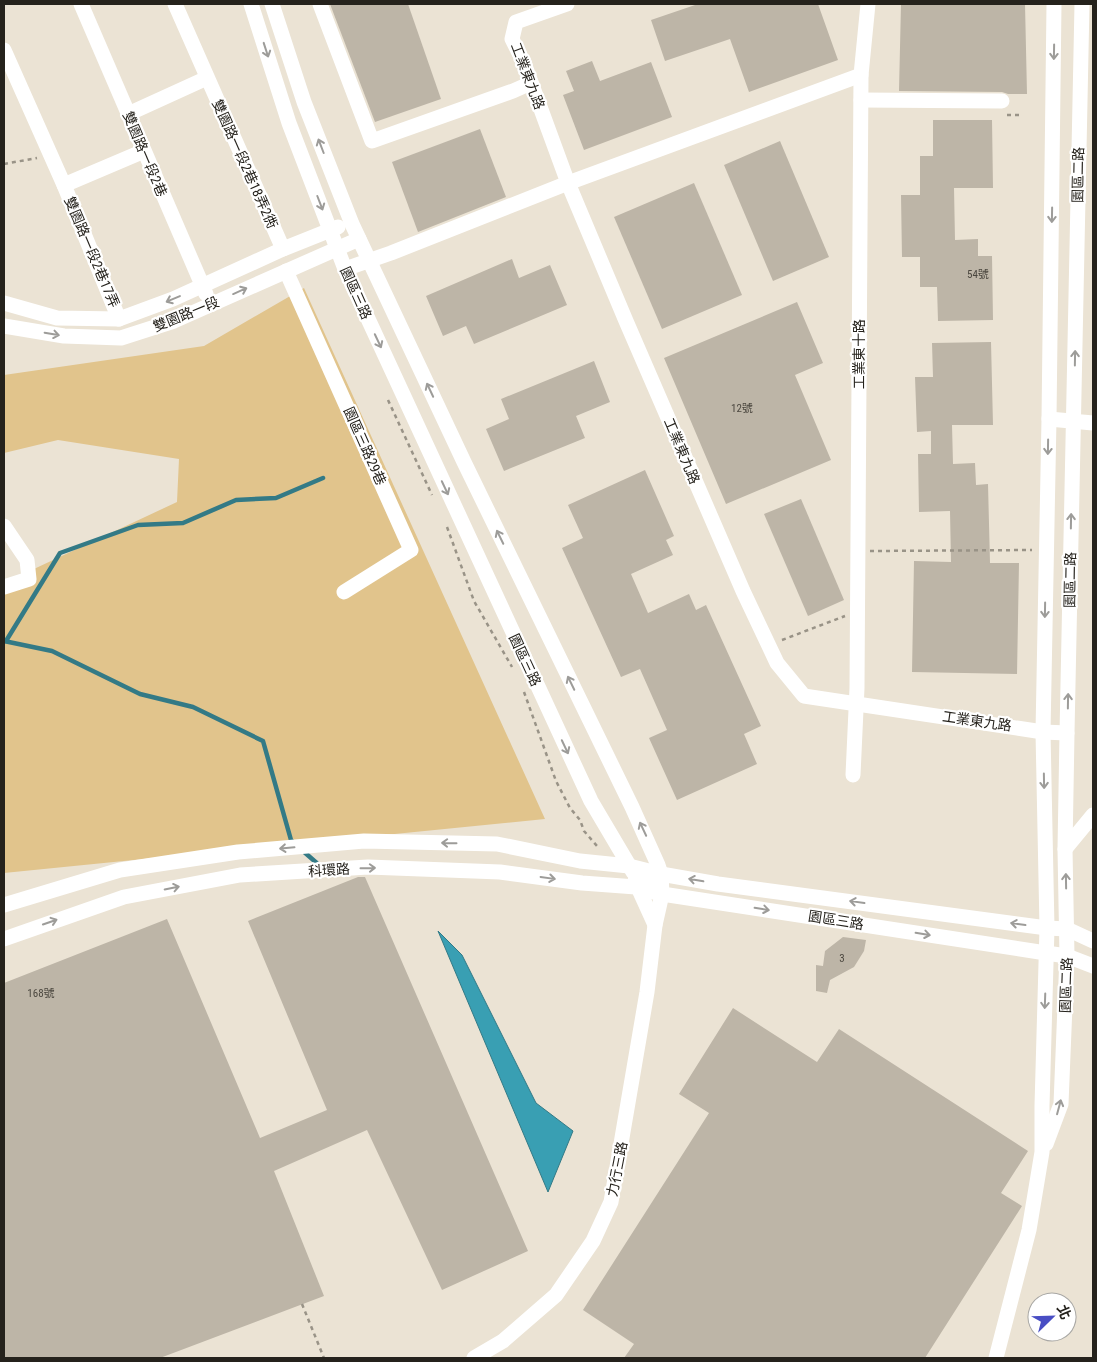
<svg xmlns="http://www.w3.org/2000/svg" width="1097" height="1362" viewBox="0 0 1097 1362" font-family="'Roboto Condensed','Noto Sans TC',sans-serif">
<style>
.green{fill:#e1c48c}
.water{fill:#399fb3;stroke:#337a86}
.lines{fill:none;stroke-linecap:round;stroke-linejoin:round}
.stream{stroke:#337a86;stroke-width:4.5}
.building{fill:#bdb5a7}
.path{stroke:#999387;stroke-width:2.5;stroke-dasharray:4 4;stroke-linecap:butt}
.minor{stroke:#fff;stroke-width:15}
.oneway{stroke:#9d9c99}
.labels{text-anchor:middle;stroke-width:4.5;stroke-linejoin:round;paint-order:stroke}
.number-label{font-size:11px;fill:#4b473f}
.street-label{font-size:14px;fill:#25221c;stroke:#fff}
</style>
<rect width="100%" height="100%" fill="#ebe3d4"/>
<path class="green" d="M304,288L545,819L4,873V583L177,502L179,459L58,440L4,453V375L204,346Z"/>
<path class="water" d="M438,931L462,955L536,1103L573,1131L548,1192Z"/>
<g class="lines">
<g class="stream">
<path d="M4,641L52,651L140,694L193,707L263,741L291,840L295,844"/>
<path d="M6,641L60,553L138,525L183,523L236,500L276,498L323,478"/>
<path d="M303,851L319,865"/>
</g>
</g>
<g class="building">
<path d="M330,4H408L441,99L375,122Z"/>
<path d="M698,4H818L838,60L749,92L730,39L665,61L651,20Z"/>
<path d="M901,4H1025L1027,94H1008L1002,92L899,91Z"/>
<path d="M592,61L600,81L651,62L672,117L584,150L563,95L574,91L566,71Z"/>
<path d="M933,120H992L993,188H954L955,240L978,239V256H992L993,320L938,321L937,287H920V257H902L901,195H920V156H933Z"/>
<path d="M480,129L506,197L418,232L392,162Z"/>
<path d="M780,141L829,257L773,281L724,165Z"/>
<path d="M694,183L742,295L662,329L614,217Z"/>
<path d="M512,259L519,278L550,265L567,305L474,344L466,326L443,336L426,296Z"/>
<path d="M797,302L823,363L795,375L831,460L726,504L664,358Z"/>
<path d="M991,342L993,425H952L953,464L975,463L976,485L988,484L990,563H1019L1017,674L912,672L914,561L951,562L950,511L919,512L918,454H931V431L917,432L915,377H933L932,343Z"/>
<path d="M594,361L610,402L576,416L585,438L504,471L486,429L509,419L501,399Z"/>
<path d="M645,470L674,536L666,540L673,555L631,574L648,613L689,594L696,610L706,605L761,726L744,734L757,764L677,800L649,738L667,730L640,669L621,677L562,548L583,538L568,505Z"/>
<path d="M801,499L844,600L808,616L764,514Z"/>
<path d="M358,877H365L528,1251L442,1290L367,1130L274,1171L324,1296L160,1358H4V983L167,919L260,1138L327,1110L248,921Z"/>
<path d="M843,937L866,940L864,951L854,967L830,980L827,993L816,991V965L823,966L825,951Z"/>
<path d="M733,1008L817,1062L839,1029L1028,1151L1001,1193L1022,1206L925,1358H624L634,1344L583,1310L709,1113L679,1094Z"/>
</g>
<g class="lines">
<g class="path">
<path d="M1007,115H1023"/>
<path d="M4,164L37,158"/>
<path d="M388,400L432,495"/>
<path d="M447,527L474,601L512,667"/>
<path d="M870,551L1032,550"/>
<path d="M782,640L845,616"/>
<path d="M524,692L556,781L570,808L580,820L584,831L597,846"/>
<path d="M302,1304L324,1358"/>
</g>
<g class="minor">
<path d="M81,4L206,294"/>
<path d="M175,4L283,249"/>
<path d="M251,4L289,123L345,269L591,801L633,872L662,894L1046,953L1067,956L1093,966"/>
<path d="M272,4L304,102L352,224L464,462L632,807L658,865L661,874L662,894L655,925L647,992L611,1202L593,1241L556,1295L503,1341L474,1358"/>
<path d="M320,4L372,141L513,91L531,83"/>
<path d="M567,4L516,22L512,39L524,63L568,183L626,321L743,591L777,663L804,696L1043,732L1067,733"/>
<path d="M4,50L64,185L119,319"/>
<path d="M861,100L1002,101"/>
<path d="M128,114L207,78"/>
<path d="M64,185L144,151"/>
<path d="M345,269L391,253L568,183L861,75"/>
<path d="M286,271L411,550L344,592"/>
<path d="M4,303L57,318L119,319L173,299L283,249L338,227"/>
<path d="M4,326L64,336L121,338L174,321L359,239"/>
<path d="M1049,419L1093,423"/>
<path d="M4,526L27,560L29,579L4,587"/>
<path d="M853,775L857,688L861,75L868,4"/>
<path d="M1065,849L1093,815"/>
<path d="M635,881L655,925"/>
<path d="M4,905L120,870L238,852L364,841L497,844L580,861L629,866L661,874L718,884L1047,928L1067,929L1093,941"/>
<path d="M4,939L124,897L240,875L368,867L500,872L582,883L636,887L653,892"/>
<path d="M1046,1144L1061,1104L1067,956L1065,849L1067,733L1082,4"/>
<path d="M996,1358L1029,1230L1042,1152V1106L1047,928L1043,732L1049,419L1054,4"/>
</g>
</g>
<defs><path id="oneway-shaft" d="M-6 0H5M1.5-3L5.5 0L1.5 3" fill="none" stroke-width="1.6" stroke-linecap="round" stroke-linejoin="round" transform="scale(1.25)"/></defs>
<g class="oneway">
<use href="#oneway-shaft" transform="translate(266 50) rotate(72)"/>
<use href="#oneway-shaft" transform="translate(1054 52) rotate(91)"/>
<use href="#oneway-shaft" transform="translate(321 146) rotate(-111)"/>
<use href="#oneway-shaft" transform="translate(320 203) rotate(69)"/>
<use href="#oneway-shaft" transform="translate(1052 215) rotate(91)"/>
<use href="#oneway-shaft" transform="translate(240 291) rotate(-24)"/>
<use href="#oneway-shaft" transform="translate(173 299) rotate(157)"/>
<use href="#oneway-shaft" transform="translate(52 334) rotate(10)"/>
<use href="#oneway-shaft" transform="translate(378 341) rotate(65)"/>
<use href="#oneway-shaft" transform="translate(1075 358) rotate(-89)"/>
<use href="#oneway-shaft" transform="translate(430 390) rotate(-115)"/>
<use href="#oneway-shaft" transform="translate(1048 447) rotate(91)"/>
<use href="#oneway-shaft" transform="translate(445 488) rotate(65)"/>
<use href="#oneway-shaft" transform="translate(1071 521) rotate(-89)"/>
<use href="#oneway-shaft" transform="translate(500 537) rotate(-116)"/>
<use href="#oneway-shaft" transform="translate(1045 610) rotate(91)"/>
<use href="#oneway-shaft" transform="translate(571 683) rotate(-116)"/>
<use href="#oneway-shaft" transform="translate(1068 701) rotate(-89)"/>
<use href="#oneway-shaft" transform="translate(565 747) rotate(65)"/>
<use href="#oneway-shaft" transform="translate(1044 781) rotate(89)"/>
<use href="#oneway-shaft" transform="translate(643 829) rotate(-115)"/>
<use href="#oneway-shaft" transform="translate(449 843) rotate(-179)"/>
<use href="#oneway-shaft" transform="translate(287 848) rotate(175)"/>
<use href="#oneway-shaft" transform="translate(368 868) rotate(-1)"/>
<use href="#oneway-shaft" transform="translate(548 878) rotate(8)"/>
<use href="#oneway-shaft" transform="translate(696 880) rotate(-170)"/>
<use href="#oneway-shaft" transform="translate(1066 881) rotate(-91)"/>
<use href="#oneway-shaft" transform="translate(172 888) rotate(-11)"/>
<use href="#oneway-shaft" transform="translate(857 902) rotate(-172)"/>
<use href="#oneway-shaft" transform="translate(762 909) rotate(9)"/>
<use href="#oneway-shaft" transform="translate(50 922) rotate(-19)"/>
<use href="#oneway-shaft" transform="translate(1018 924) rotate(-172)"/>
<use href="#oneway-shaft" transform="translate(923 934) rotate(9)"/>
<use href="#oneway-shaft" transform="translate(1045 1001) rotate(92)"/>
<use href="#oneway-shaft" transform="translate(1059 1107) rotate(-75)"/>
</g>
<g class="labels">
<g class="number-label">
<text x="978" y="278">54號</text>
<text x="742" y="412">12號</text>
<text x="842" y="962">3</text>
<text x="41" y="997">168號</text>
</g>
<g class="street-label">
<text transform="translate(528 76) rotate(69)" y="5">工業東九路</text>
<text transform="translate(145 154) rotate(67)" y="5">雙園路一段2巷</text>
<text transform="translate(245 164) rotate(66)" y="5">雙園路一段2巷18弄2衖</text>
<text transform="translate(1078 175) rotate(-89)" y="5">園區二路</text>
<text transform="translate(92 252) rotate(67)" y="5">雙園路一段2巷17弄</text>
<text transform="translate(356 293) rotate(66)" y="5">園區三路</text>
<text transform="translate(186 314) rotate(-22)" y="5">雙園路一段</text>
<text transform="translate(859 354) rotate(-90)" y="5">工業東十路</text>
<text transform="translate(365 446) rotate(66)" y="5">園區三路29巷</text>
<text transform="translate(682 451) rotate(67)" y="5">工業東九路</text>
<text transform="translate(1070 580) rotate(-89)" y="5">園區二路</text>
<text transform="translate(525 660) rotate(65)" y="5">園區三路</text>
<text transform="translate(977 721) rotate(8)" y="5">工業東九路</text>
<text transform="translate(329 870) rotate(-4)" y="5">科環路</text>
<text transform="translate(836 920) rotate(9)" y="5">園區三路</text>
<text transform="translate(1066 985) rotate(-88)" y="5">園區二路</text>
<text transform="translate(617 1169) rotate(-79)" y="5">力行三路</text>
</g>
</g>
<rect width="1097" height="1362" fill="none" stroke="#25221c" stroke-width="10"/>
<g transform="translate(1052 1317) rotate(67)"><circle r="24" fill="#ffffff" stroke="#a8a7a4"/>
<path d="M0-4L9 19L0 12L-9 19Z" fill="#494ec4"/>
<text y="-8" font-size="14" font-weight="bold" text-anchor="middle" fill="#25221c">北</text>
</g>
</svg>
